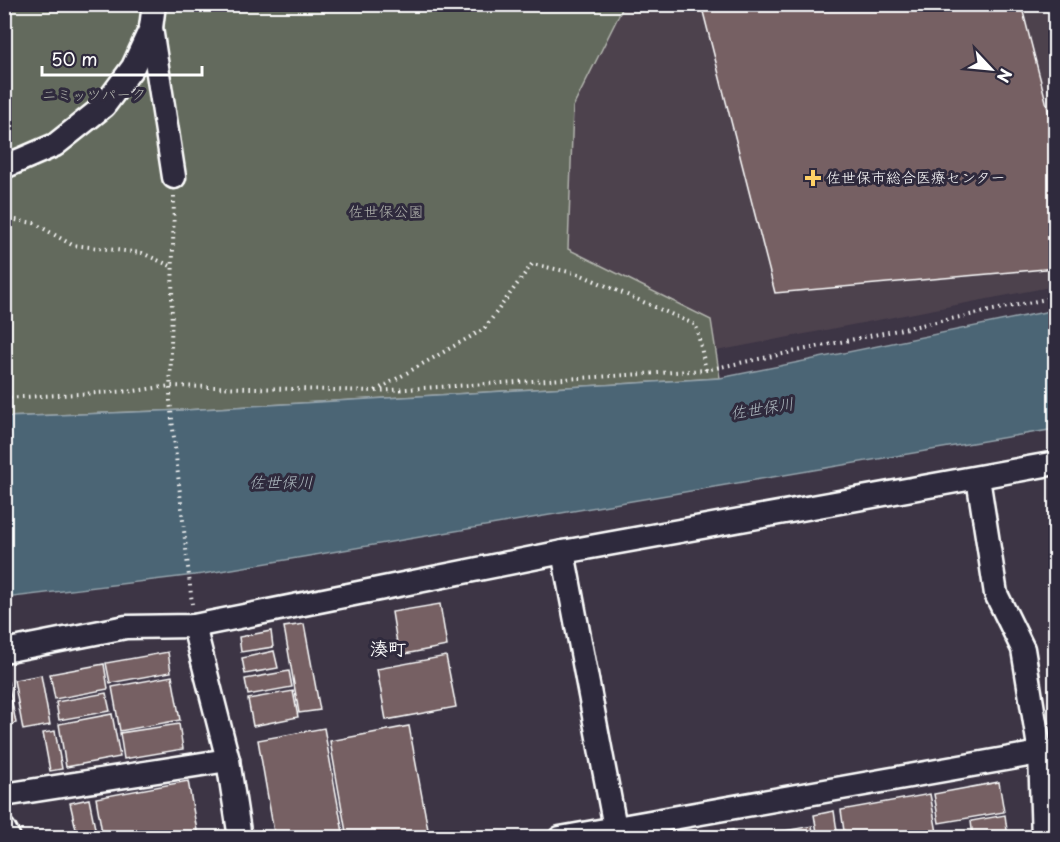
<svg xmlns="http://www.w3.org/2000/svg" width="1060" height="842" viewBox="0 0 1060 842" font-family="'Playpen Sans','Klee One',sans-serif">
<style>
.built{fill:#4e424e}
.green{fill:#646a5d;stroke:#b2b4ae;stroke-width:1.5}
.water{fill:#4c6574;stroke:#94a3ac;stroke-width:1.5}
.building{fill:#766163;stroke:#fff;stroke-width:1.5}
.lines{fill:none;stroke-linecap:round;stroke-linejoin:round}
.minor-casing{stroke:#fff;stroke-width:27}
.path{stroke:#fff;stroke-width:4;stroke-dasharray:1.5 4.5;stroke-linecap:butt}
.minor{stroke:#2f2a3d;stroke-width:22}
.poi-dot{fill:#ffd166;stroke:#2f2a3d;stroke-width:2}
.labels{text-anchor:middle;stroke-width:6;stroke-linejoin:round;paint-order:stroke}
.park-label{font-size:15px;fill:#b2b4ae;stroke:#2f2a3d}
.poi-label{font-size:15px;fill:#fff;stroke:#2f2a3d;text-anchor:start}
.water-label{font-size:16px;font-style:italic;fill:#aebac0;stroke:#2f2a3d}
.quarter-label{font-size:18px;font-weight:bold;fill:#fff;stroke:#2f2a3d}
</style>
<rect width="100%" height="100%" fill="#3d3545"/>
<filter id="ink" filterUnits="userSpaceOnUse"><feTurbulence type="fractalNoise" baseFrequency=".0167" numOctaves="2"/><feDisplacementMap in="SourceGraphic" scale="12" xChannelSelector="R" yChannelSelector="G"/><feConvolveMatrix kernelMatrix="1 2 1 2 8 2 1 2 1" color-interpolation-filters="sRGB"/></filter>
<g filter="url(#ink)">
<path class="built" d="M624,5H1055V286L716,351L711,320L568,250L573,107Z"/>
<path class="green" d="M4,5H624L573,107L568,249L711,320L720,378L185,410L5,417Z"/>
<path class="water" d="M1055,310V429L203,574L5,598V417L185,410L720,378Z"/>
<g class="building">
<path d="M701,4H1021L1056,140V268L775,293Z"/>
<path d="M440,604L447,646L399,655L392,612Z"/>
<path d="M304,624L320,710L299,713L284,627Z"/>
<path d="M271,631L273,647L241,652L239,637Z"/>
<path d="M274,651L278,668L245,674L242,658Z"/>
<path d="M168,652L171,672L110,683L106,663Z"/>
<path d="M446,656L456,707L386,720L377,669Z"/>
<path d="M104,664L108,689L55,699L50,674Z"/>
<path d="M289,671L292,687L248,695L245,679Z"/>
<path d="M41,675L50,725L23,730L14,680Z"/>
<path d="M172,676L180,720L120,731L112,687Z"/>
<path d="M8,682L16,723L4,726V683Z"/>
<path d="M293,691L298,717L253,726L248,699Z"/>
<path d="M106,693L110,711L59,720L56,702Z"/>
<path d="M112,714L120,757L66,767L59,724Z"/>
<path d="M179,724L183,749L124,759L120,733Z"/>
<path d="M409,726L429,835L417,838H347L330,741Z"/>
<path d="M324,728L344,838H275L258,740Z"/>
<path d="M55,731L62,769L50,771L43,733Z"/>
<path d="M188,781L198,836L140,838L139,831L115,835V838H103L96,798Z"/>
<path d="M999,782L1004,812L939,823L934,794Z"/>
<path d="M930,794L938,838H845L841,810Z"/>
<path d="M89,799L97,838H78L70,803Z"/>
<path d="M834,811L838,838H818L814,815Z"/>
<path d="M1005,815L1008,838H973L971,821Z"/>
<path d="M812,826L814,838H746Z"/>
<path d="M733,830L734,838H720L719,833Z"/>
</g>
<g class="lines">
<defs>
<g id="minor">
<path d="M151,28L174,177"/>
<path d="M4,167L55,145L104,106L133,67L151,28L154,4"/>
<path d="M978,478L996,594L1023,649L1040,753L1043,838"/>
<path d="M563,552L617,838"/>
<path d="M194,626L228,760L240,838"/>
<path d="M4,651L126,627L194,626L563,552L1056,463"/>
<path d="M4,795L228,760"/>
<path d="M4,829L9,838"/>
<path d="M560,838L1056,750"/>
</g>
</defs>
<use href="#minor" class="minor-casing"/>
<g class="path">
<path d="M174,196L170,401L192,604"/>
<path d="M4,218L34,223L72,245L142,253L173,267"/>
<path d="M376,391L706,370L1056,297"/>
<path d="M4,398L134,391L170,386L375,391L484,329L532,264L579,274L696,325L706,370"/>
</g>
<use href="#minor" class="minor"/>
</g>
</g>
<path class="poi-dot" d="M810 169h6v6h6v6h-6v6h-6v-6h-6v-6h6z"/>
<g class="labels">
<g class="park-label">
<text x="94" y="100">ニミッツパーク</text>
<text x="386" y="217">佐世保公園</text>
</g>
<g class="poi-label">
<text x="826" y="183">佐世保市総合医療センター</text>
</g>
<g class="water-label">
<text transform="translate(762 408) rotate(-9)" y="6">佐世保川</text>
<text x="281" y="488">佐世保川</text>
</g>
<g class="quarter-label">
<text x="388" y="655">湊町</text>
</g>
</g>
<rect width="1060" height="842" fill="none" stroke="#2f2a3d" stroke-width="24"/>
<rect x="12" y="12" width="1036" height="818" fill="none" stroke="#fff" stroke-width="2" filter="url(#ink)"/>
<g transform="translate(991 69) rotate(116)" stroke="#2f2a3d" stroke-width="4.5" paint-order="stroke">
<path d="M0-4.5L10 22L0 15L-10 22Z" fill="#ffffff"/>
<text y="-9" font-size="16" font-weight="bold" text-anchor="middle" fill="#ffffff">N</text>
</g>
<path d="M42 66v9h160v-9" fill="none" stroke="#ffffff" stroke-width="3"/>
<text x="51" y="66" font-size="18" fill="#ffffff" stroke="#2f2a3d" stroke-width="4.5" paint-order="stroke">50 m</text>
</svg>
